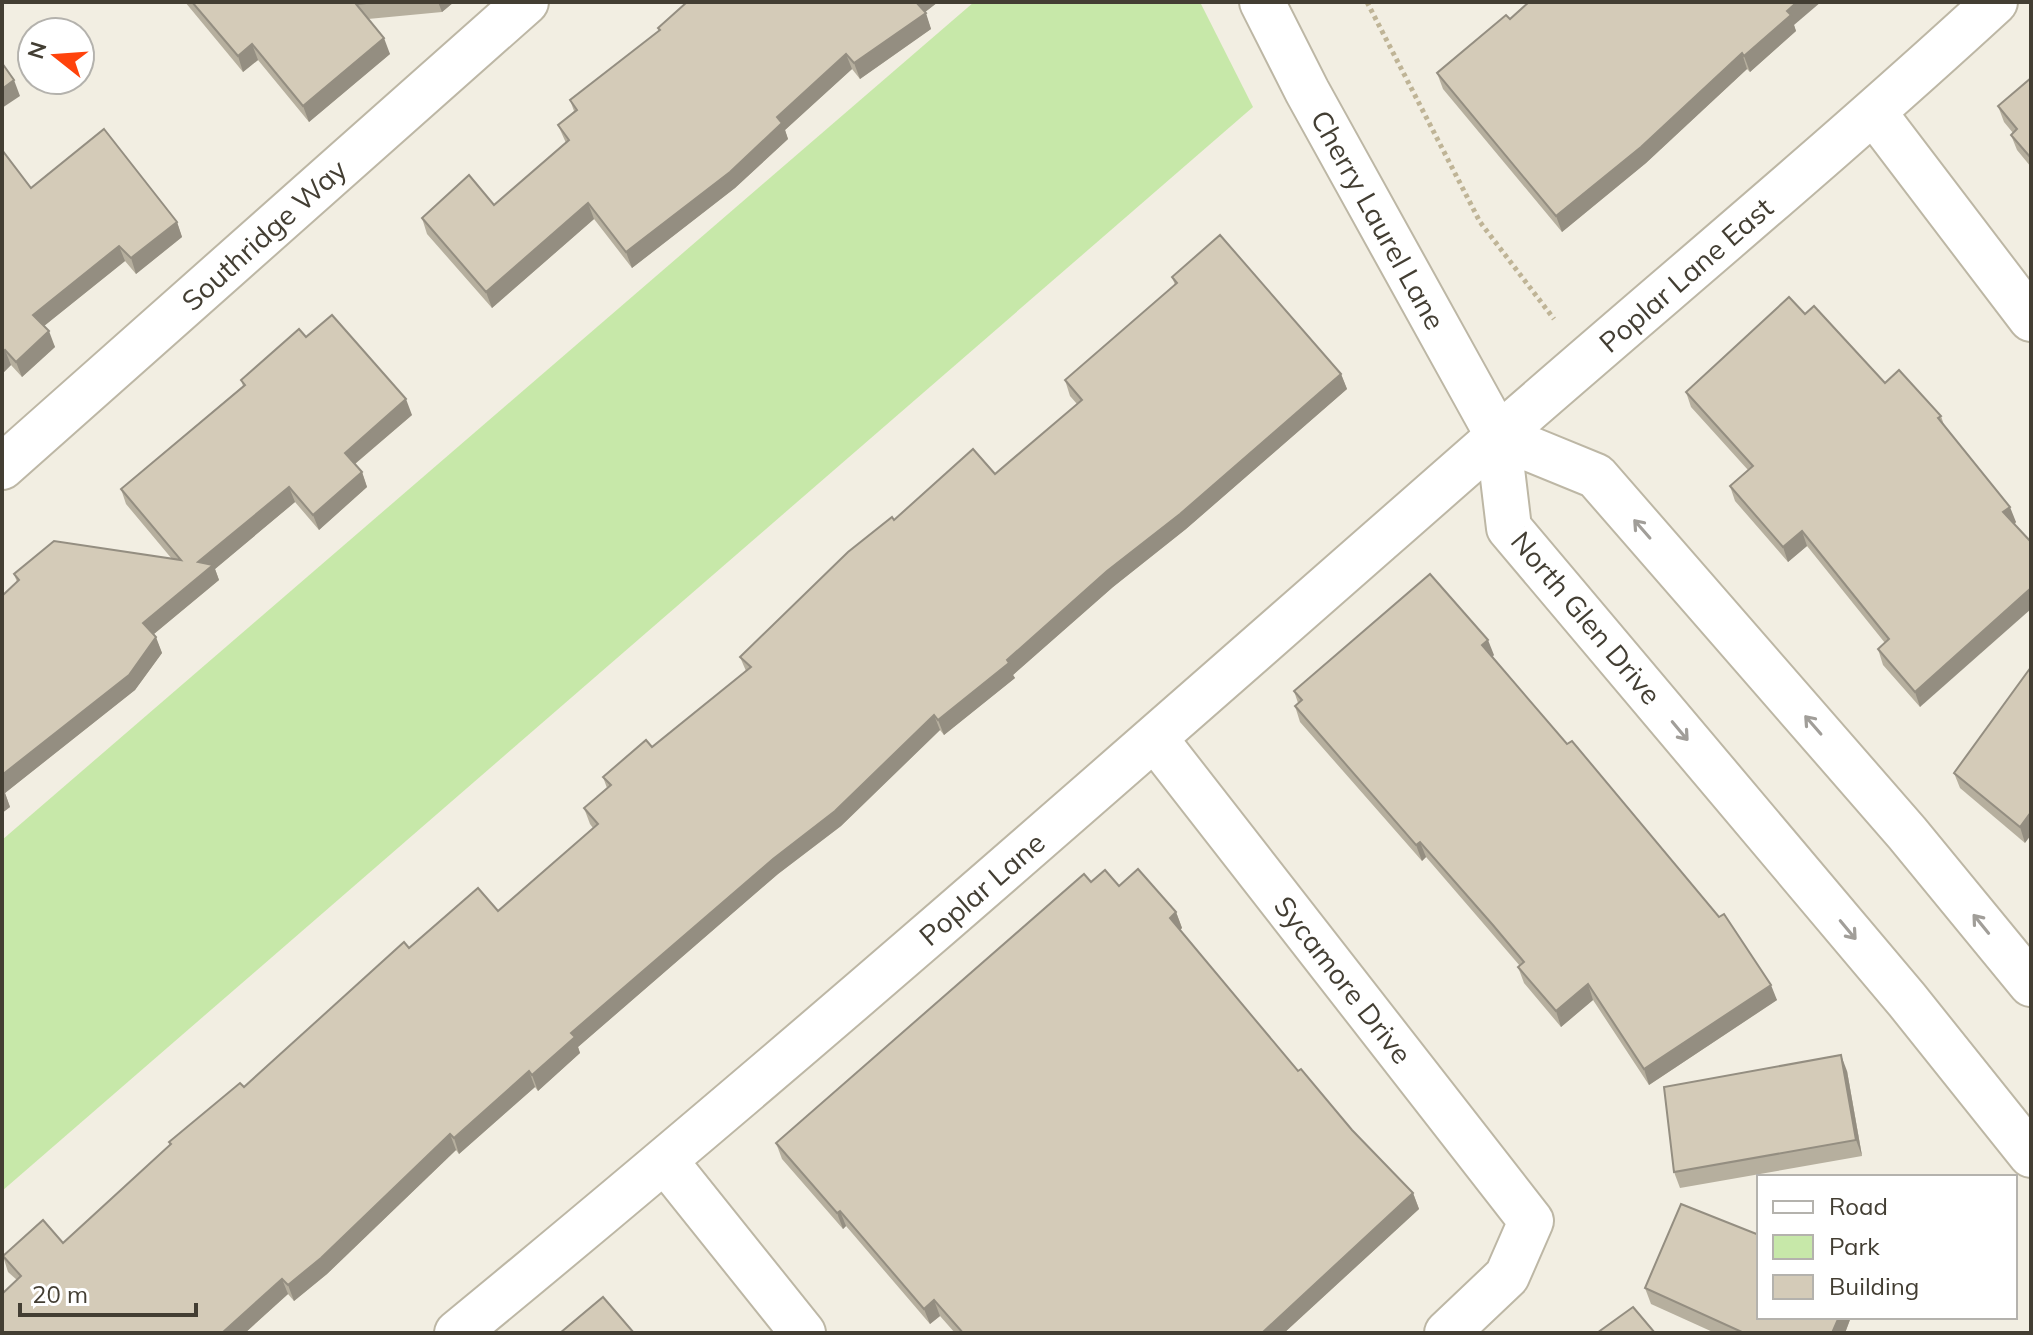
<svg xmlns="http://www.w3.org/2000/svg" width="2033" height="1335" viewBox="0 0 2033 1335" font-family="Mulish,sans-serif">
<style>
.green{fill:#c7e8a9}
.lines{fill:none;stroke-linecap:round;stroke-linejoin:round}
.minor-casing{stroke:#bdb7a5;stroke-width:48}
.path{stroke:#bfb496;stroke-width:5;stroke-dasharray:4 4;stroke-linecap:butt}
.minor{stroke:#fff;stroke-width:44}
.wall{fill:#b6af9e}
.shaded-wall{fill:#948e81}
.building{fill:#d4cbb8;stroke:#948e81;stroke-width:2}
.oneway{stroke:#a19e99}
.labels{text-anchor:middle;stroke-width:7;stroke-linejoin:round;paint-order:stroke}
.street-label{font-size:28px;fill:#433e33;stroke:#fff}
</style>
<rect width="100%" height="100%" fill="#f2eee2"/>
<path class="green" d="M974,2H1200L1253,107L2,1191V840Z"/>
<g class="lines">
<defs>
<g id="minor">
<path d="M1262,2L1307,91L1498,436L1509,528L1907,1000L2031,1155"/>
<path d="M1875,114L2031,319"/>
<path d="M1498,436L1596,476L1907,833L2031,984"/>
<path d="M2,467L526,2"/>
<path d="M1156,740L1531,1221L1507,1276L1447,1333"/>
<path d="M666,1162L803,1333"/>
<path d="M457,1333C810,1043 1152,740 1495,439C1662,293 1832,152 1995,2"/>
</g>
</defs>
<use href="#minor" class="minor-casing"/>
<path class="path" d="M1367,2L1480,222L1554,319"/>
<use href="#minor" class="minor"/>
</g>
<g class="wall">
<path d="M185,2H454L442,12L368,19L390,54L309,122L258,60L243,72Z"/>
<path d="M687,2H938L925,12L931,29L860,79L852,69L785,130L788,139L735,188L632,268L594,219L492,308L427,234L422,218L494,205L566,143L558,125L574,111L570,100L659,31L658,28Z"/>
<path d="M1510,19L1794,25L1796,31L1750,72L1747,69L1646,163L1562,232L1443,89L1437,73Z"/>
<path d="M2031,78V167L2017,150L2011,135L2013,133L2004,122L1998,106Z"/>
<path d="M2,150L31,188L177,222L182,237L136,274L125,261L44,326L55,347L22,377L11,365L2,374Z"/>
<path d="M1172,277L1341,374L1347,389L1186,529L1113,587L1013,675L1015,678L944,735L940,730L841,826L778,874L578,1047L580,1053L538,1091L535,1087L459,1154L456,1150L327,1274L294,1301L288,1294L245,1333H2L17,1280L8,1272L3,1256L63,1243L170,1145L169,1142L244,1087L409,948L498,911L593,828L590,824L584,808L607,788L603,777L652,747L746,671L740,657L894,520L995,474L1077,404L1070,396L1065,380L1175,285Z"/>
<path d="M1805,314L1885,383L1941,416L1944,425L2016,522L1920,707L1883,665L1878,649L1885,643L1807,546L1788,562L1735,501L1730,486L1748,470L1691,407L1686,392Z"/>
<path d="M306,337L412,415L355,464L362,472L367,487L319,530L295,502L215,569L219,580L154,634L162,653L135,690L5,793L10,807L2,813V596L17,582L14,574L172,559L126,504L121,489L243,386L241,380Z"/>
<path d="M1494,655L1492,657L1777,1000L1649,1085L1593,1000L1561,1027L1524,983L1518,967L1520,966L1426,857L1422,861L1300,722L1295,706L1298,703L1294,691Z"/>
<path d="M2031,667L2025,843L1960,788L1954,773Z"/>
<path d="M1119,886L1176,912L1182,928L1180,930L1298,1071L1352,1130L1413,1193L1419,1209L1284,1333H955L940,1316L930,1324L846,1226L843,1229L782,1159L776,1143Z"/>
<path d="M1847,1071L1862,1156L1680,1188L1674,1172Z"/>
<path d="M1645,1288L1759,1317H1851L1845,1333H1715L1651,1304Z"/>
</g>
<g class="shaded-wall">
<path d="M438,2H454L442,12Z"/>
<path d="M915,2H938L920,16Z"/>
<path d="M1797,2H1821L1794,25L1796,31L1750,72L1744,56L1787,11Z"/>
<path d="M926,13L931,29L860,79L854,63Z"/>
<path d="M384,38L390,54L309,122L303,106Z"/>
<path d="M252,44L258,60L243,72L238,56Z"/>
<path d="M1742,53L1747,69L1646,163L1562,232L1556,216Z"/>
<path d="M846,54L852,69L785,130L788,139L735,188L632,268L626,252Z"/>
<path d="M14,80L20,96L2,108V89Z"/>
<path d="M588,203L594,219L492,308L486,292Z"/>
<path d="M177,222L182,237L136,274L131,258Z"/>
<path d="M119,246L125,261L39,330L33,315Z"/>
<path d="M49,331L55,347L22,377L16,362Z"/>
<path d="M5,350L11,365L2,374V353Z"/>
<path d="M1341,374L1347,389L1186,529L1113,587L1013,675L1015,678L944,735L938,720L1107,571Z"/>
<path d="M406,399L412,415L350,468L345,453Z"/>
<path d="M362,472L367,487L319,530L313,515Z"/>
<path d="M289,487L295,502L215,569L219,580L149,638L143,623L198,562Z"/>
<path d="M2010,507L2016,522L2009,528L2003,512Z"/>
<path d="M1802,531L1807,546L1788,562L1783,547Z"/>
<path d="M2031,588V609L1920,707L1915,692Z"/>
<path d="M156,637L162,653L135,690L5,793L10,807L2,813V775Z"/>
<path d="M1488,640L1494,655L1488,661L1482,645Z"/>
<path d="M934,715L940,730L841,826L778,874L578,1047L580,1053L538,1091L532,1075L571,1033L773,859Z"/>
<path d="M2031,812V835L2025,843L2020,827Z"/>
<path d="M1420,842L1426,857L1422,861L1416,845Z"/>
<path d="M1176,912L1182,928L1176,934L1170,918Z"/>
<path d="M1588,984L1593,1000L1561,1027L1556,1011Z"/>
<path d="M1771,985L1777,1000L1649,1085L1644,1069Z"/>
<path d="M1841,1055L1847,1071L1862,1156L1856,1140Z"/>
<path d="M529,1071L535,1087L459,1154L454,1138Z"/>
<path d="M450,1134L456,1150L327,1274L294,1301L288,1285Z"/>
<path d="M1413,1193L1419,1209L1284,1333H1262Z"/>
<path d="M840,1211L846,1226L843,1229L837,1213Z"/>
<path d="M282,1279L288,1294L245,1333H222Z"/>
<path d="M934,1300L940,1316L930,1324L924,1309Z"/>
<path d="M1839,1317H1851L1845,1333H1832Z"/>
</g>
<g class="building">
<path d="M192,2H377L356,4L384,38L303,106L252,44L238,56Z"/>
<path d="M687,2H916L926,13L854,63L846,54L777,117L782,123L730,172L626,252L588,203L486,292L422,218L469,175L494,205L569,140L558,125L577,110L570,100L660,30L658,28Z"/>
<path d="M1529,2H1797L1787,11L1791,15L1744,56L1742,53L1641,147L1556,216L1437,73L1506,15L1510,19Z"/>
<path d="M2,63L14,80L2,89Z"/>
<path d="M2031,78V158L2011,135L2017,129L1998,106Z"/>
<path d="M104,129L177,222L131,258L119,246L33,315L49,331L16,362L5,350L2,353V150L31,188Z"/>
<path d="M1220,235L1341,374L1180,514L1107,571L1007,660L1009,663L938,720L934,715L835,811L773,859L571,1033L575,1037L532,1075L529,1071L454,1138L450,1134L321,1258L288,1285L282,1279L222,1333H2V1294L21,1276L3,1256L43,1220L63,1243L171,1144L169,1142L240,1083L244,1087L404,942L409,948L478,888L498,911L598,824L584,808L611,785L603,777L646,740L652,747L751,667L740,657L848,552L892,517L894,520L973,449L995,474L1082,400L1065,380L1177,283L1172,277Z"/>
<path d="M1789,297L1805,314L1814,306L1885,383L1899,370L1941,416L1938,418L2010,507L2003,512L2031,542V588L1915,692L1878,649L1889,639L1802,531L1783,547L1730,486L1753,466L1686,392Z"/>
<path d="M332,315L406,399L345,453L362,472L313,515L289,487L198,562L213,565L143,623L156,637L129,675L2,775V596L19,580L14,574L54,541L181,560L121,489L245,385L241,380L299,329L306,337Z"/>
<path d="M1430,574L1488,640L1482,645L1567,744L1572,741L1719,917L1724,914L1771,985L1644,1069L1588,984L1556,1011L1518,967L1524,962L1492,924L1420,842L1416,845L1295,706L1302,700L1294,691Z"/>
<path d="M2031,667V812L2020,827L1954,773Z"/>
<path d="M1138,869L1176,912L1170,918L1298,1071L1301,1069L1352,1130L1413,1193L1262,1333H963L934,1300L924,1309L840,1211L837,1213L776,1143L1084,874L1091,882L1105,870L1119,886Z"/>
<path d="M1841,1055L1856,1140L1674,1172L1664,1087Z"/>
<path d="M1681,1204L1759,1235V1317H1839L1832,1333H1744L1645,1288Z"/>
<path d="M603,1297L634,1333H560Z"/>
<path d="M1633,1307L1655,1333H1597Z"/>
</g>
<defs><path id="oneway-shaft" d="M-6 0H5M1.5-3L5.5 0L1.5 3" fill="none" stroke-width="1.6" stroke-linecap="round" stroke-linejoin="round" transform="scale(2)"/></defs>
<g class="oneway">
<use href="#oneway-shaft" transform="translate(1642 529) rotate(-131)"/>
<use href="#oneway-shaft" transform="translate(1813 725) rotate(-131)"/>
<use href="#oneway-shaft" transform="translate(1680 731) rotate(50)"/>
<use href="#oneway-shaft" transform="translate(1981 924) rotate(-129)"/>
<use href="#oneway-shaft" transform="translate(1848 930) rotate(50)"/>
</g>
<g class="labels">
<g class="street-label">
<text transform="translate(1378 220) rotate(61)" y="10">Cherry Laurel Lane</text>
<text transform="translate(264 235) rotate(-42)" y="10">Southridge Way</text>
<text transform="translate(1686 275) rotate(-41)" y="10">Poplar Lane East</text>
<text transform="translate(1586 618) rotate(50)" y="10">North Glen Drive</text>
<text transform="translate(982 889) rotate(-41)" y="10">Poplar Lane</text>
<text transform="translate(1343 980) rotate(52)" y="10">Sycamore Drive</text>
</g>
</g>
<rect width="2033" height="1335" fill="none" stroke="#433e33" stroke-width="8"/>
<rect x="1757" y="1175" width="260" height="144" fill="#ffffff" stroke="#b4b2ad" stroke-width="2"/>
<rect x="1773" y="1201" width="40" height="12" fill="#ffffff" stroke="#b4b2ad" stroke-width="2"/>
<text x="1829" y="1215" font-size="24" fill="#433e33">Road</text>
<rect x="1773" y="1235" width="40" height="24" fill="#c7e8a9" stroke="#b4b2ad" stroke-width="2"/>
<text x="1829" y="1255" font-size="24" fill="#433e33">Park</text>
<rect x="1773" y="1275" width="40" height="24" fill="#d4cbb8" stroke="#b4b2ad" stroke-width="2"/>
<text x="1829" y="1295" font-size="24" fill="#433e33">Building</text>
<g transform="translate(56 56) rotate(287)"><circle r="38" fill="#ffffff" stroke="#b4b2ad" stroke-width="2"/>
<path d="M0-6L14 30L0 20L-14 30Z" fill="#ff430c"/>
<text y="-12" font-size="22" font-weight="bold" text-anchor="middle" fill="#433e33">N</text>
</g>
<path d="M20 1303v12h176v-12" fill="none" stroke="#433e33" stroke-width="4"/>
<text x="32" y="1303" font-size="24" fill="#433e33" stroke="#ffffff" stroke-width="6" paint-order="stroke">20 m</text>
</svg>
